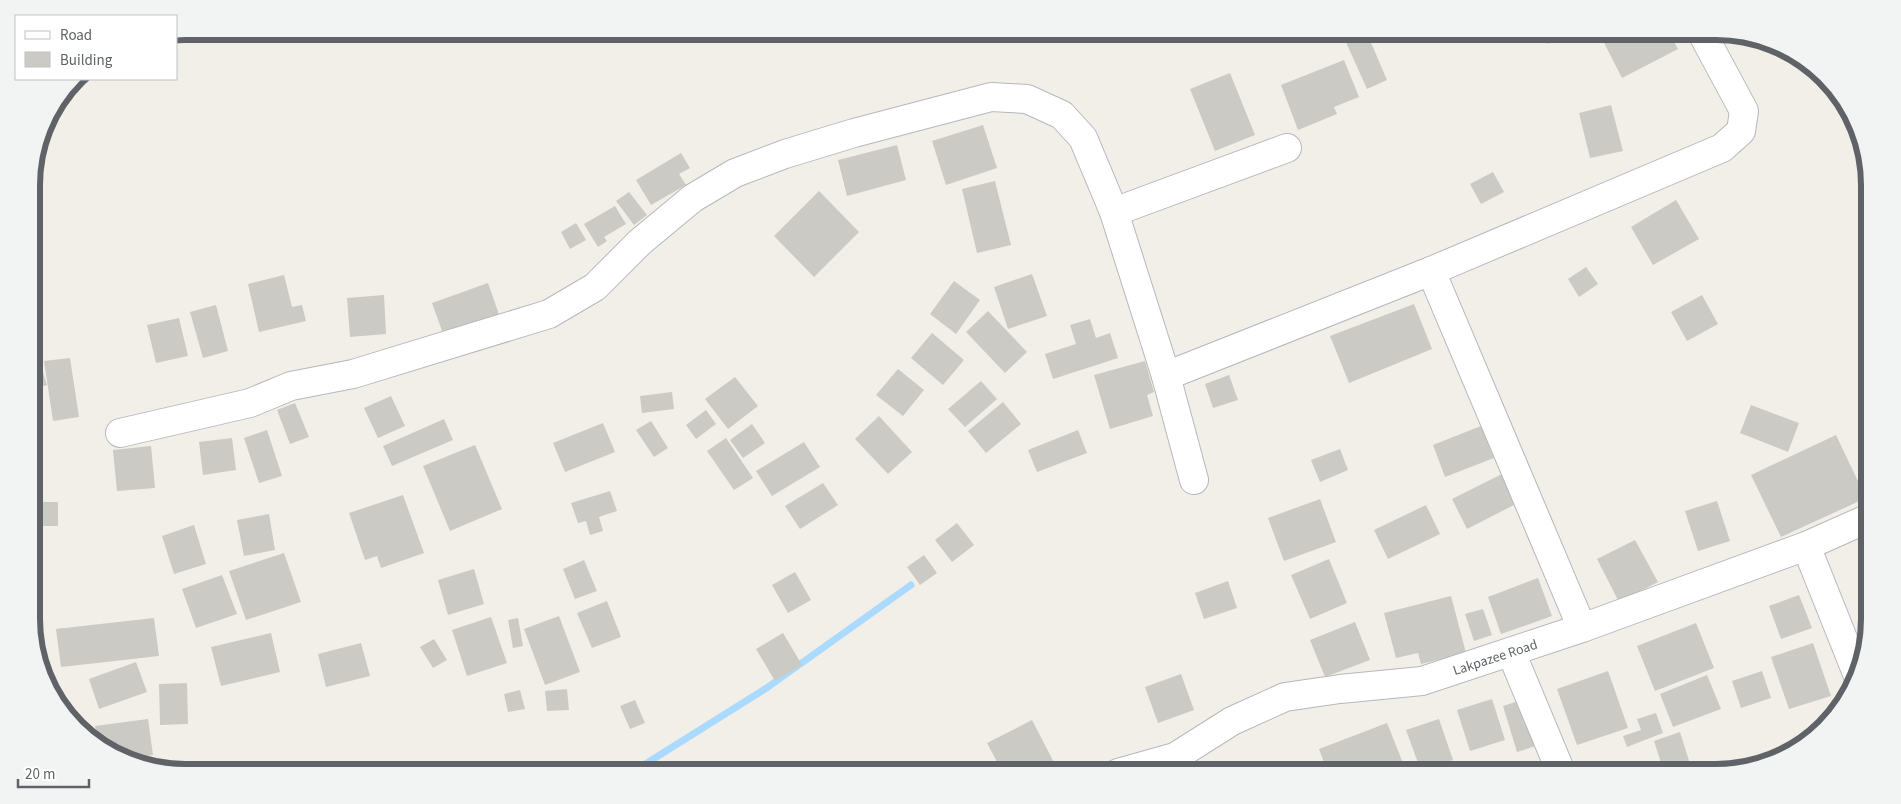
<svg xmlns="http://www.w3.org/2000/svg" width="1901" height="804" viewBox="0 0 1901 804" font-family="'Source Sans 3',sans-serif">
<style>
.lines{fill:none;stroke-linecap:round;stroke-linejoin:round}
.stream{stroke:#aadaff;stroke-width:7}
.building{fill:#cccac5}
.minor-casing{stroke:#b5b8bc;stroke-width:30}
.minor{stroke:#fff;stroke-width:28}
.labels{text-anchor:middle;stroke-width:4;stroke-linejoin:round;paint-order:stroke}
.street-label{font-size:14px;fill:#5f6368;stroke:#fff}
.rim{fill:none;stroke:#5f6368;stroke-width:6}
</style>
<rect width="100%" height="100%" fill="#f1efe8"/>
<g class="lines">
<path class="stream" d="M631,773L768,687L911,585"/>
</g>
<g class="building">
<path d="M1366,31L1387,80L1367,89L1345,40Z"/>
<path d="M1541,31H1574L1547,44Z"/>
<path d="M1603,31H1668L1678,49L1622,78L1599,33Z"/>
<path d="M1344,60L1359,97L1334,107L1337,114L1298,130L1281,85Z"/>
<path d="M1230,73L1255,135L1215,151L1190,89Z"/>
<path d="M1611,105L1623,151L1590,158L1579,113Z"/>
<path d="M983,125L997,168L946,185L932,141Z"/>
<path d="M897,145L906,180L847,196L838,160Z"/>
<path d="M681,153L690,168L679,174L686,185L651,205L636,180Z"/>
<path d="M1493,172L1504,192L1481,204L1470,184Z"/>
<path d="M995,181L1011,245L977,253L962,189Z"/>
<path d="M819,191L859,232L814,277L774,236Z"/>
<path d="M629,192L647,215L634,225L616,201Z"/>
<path d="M1676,200L1699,239L1653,265L1631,227Z"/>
<path d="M615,206L626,224L604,237L607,241L598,247L584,224Z"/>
<path d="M576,223L586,240L570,249L561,232Z"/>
<path d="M1586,267L1598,284L1579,297L1568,279Z"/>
<path d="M1032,274L1047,316L1008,329L994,287Z"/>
<path d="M284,275L292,307L302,305L306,321L259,332L248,284Z"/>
<path d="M954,281L980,300L956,334L930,314Z"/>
<path d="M488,283L502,323L446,342L432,303Z"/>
<path d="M384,295L386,334L350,337L347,298Z"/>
<path d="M1702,295L1718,324L1687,341L1671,312Z"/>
<path d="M1414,304L1432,349L1349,383L1330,336Z"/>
<path d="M216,305L228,351L203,358L190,312Z"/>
<path d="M988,311L1027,352L1005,373L966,332Z"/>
<path d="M179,318L188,356L156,363L147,325Z"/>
<path d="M1090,319L1096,338L1110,333L1118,358L1053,379L1045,354L1076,344L1070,325Z"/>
<path d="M932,333L964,360L943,385L911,358Z"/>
<path d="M36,350L47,385L34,389L32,381V352Z"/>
<path d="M70,358L79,417L53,421L44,361Z"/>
<path d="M1145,361L1154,392L1147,395L1153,416L1110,429L1094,375Z"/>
<path d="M898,369L924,390L903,416L876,395Z"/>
<path d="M1229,375L1238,400L1213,408L1205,384Z"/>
<path d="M735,377L758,406L728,429L705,399Z"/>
<path d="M981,381L997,399L965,427L948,409Z"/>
<path d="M672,392L674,409L642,413L640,396Z"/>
<path d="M391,396L405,426L378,438L364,408Z"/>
<path d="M1003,402L1021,424L986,453L968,431Z"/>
<path d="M295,403L309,437L290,444L277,410Z"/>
<path d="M1751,405L1799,423L1788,452L1740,433Z"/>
<path d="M706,410L716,424L696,439L686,425Z"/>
<path d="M32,413L37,428L32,430Z"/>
<path d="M879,416L912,452L888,474L855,439Z"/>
<path d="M444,419L453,440L392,466L383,446Z"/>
<path d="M651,421L668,448L654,457L636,430Z"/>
<path d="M603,423L615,452L565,472L553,443Z"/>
<path d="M752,424L765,443L743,458L730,440Z"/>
<path d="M1481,426L1494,458L1445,477L1433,445Z"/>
<path d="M267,430L282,476L259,483L244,438Z"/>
<path d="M1078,430L1087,453L1037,472L1028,450Z"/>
<path d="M1836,435L1866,498L1781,537L1751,475Z"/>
<path d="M232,438L236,470L203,475L199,442Z"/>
<path d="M726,438L753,478L734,490L707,451Z"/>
<path d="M804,442L820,467L772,496L756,471Z"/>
<path d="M475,445L502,509L450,531L423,466Z"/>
<path d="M151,446L155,488L117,491L113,450Z"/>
<path d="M1340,449L1348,470L1320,482L1311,460Z"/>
<path d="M1502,474L1516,504L1467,529L1452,499Z"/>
<path d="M823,483L838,505L800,529L785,506Z"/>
<path d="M610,491L617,511L599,517L603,531L590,535L586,521L578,523L571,503Z"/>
<path d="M403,495L424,553L381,568L377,556L365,560L349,513Z"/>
<path d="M1320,499L1336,542L1284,561L1268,518Z"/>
<path d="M1717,501L1730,541L1698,551L1685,511Z"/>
<rect x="32" y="502" width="26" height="24"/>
<path d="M1426,505L1440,534L1388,559L1374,530Z"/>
<path d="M269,514L275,550L244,556L237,520Z"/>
<path d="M957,523L974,545L952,562L935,540Z"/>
<path d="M194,525L206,564L174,574L162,536Z"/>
<path d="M1635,540L1658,582L1619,602L1597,559Z"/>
<path d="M284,553L301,602L246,620L229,571Z"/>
<path d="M924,555L937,573L920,585L907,567Z"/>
<path d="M1329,559L1347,603L1310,619L1291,575Z"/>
<path d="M584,560L597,591L575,599L563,569Z"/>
<path d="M474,569L484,604L448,615L438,580Z"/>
<path d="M795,572L811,600L788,613L772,585Z"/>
<path d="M222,575L237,614L196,628L182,589Z"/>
<path d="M1538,578L1552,616L1501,634L1488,597Z"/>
<path d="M1228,581L1237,608L1204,619L1195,593Z"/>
<path d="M1799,595L1812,628L1781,639L1769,606Z"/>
<path d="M1451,596L1466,653L1421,664L1418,653L1396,658L1384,613Z"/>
<path d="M607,601L621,637L592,648L577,613Z"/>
<path d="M1483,609L1492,635L1474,641L1465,614Z"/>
<path d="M559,616L580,672L545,685L524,629Z"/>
<path d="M491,617L507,663L467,676L452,630Z"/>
<path d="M154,618L159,656L61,667L56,629Z"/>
<path d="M518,618L523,646L513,648L508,620Z"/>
<path d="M1355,622L1370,660L1325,677L1310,640Z"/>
<path d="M1696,623L1714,668L1655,691L1637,646Z"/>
<path d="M271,633L280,672L221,686L211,647Z"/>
<path d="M783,633L802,665L775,681L756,649Z"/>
<path d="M434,639L447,660L433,668L420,647Z"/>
<path d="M361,643L370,676L326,687L318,654Z"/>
<path d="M1813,643L1831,696L1789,709L1771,657Z"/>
<path d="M136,662L147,692L99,709L89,679Z"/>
<path d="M1608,671L1628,728L1577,745L1557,689Z"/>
<path d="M1762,671L1771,698L1741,708L1732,681Z"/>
<path d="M1181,674L1194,710L1158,723L1145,687Z"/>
<path d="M1707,675L1721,709L1673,727L1660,694Z"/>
<path d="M187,683L188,724L160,725L159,684Z"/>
<path d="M567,689L569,710L547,711L545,691Z"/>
<path d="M520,690L525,709L508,712L504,694Z"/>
<path d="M1492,699L1505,740L1470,751L1457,710Z"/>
<path d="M1525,699L1539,745L1517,752L1503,706Z"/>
<path d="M635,700L645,723L630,729L620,706Z"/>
<path d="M1656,713L1663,733L1627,747L1623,736L1641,730L1637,719Z"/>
<path d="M148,719L153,755L124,759L97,739L95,726Z"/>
<path d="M1439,719L1453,760L1421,771L1406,730Z"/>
<path d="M1032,720L1059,772L1003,773L987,743Z"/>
<path d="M1387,723L1407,773H1328L1319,749Z"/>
<path d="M1680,732L1691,767L1672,772H1664L1654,741Z"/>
<path d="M332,767L333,773H314V770Z"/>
</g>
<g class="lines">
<defs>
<g id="minor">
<path d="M1114,212L1287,148"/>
<path d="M1431,271L1582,628"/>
<path d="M1166,376L1431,271L1722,148L1741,131L1744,111L1701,31"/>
<path d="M120,433L250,403L291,386L353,374L549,314L595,287L640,242L693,198L735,173L785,154L854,133L991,97L1027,99L1062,115L1083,138L1114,212L1166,376L1194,480"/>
<path d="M1806,546L1858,676"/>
<path d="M1511,652L1561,772"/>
<path d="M1118,773L1175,757L1232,721L1285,697L1340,689L1422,681L1582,628L1806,546L1869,518"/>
</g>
</defs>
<use href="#minor" class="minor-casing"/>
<use href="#minor" class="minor"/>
</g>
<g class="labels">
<g class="street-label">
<text transform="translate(1495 657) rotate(-18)" y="5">Lakpazee Road</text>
</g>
</g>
<path d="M0 0H1901V804H0ZM185 40H1716A145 145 0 0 1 1861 185V619A145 145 0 0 1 1716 764H185A145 145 0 0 1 40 619V185A145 145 0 0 1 185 40Z" fill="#f2f3f3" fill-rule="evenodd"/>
<path class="rim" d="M185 40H1716A145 145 0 0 1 1861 185V619A145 145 0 0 1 1716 764H185A145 145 0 0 1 40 619V185A145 145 0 0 1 185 40Z"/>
<rect x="15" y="15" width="162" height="65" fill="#ffffff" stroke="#bfc1c3"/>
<rect x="25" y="31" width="25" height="8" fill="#ffffff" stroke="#bfc1c3"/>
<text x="60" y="40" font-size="15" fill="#5f6368">Road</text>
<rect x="25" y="52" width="25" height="15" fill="#cccac5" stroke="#bfc1c3"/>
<text x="60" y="65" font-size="15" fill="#5f6368">Building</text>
<path d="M18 779v8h71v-8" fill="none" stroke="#5f6368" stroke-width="2.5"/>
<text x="25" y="779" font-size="15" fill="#5f6368" stroke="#ffffff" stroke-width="4" paint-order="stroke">20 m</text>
</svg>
